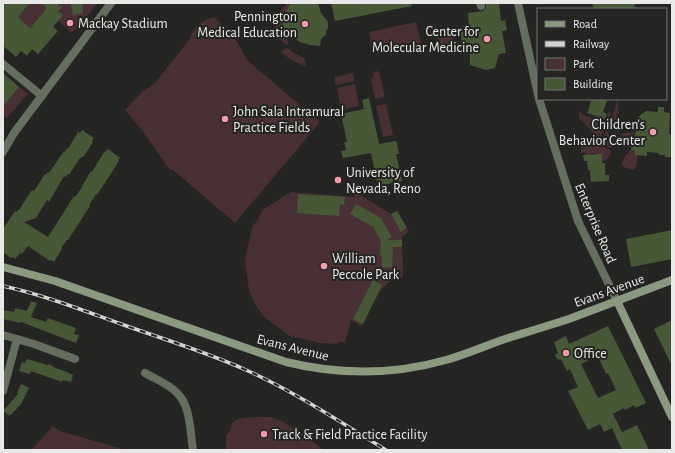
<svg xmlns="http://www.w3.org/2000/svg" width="675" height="453" viewBox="0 0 675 453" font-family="'Alegreya Sans',sans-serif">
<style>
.green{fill:#483035}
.building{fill:#465835;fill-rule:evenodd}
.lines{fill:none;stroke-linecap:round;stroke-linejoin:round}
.street{stroke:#666f5f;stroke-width:8}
.secondary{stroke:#8b997f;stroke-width:8}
.rail-casing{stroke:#d4d5d2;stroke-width:3.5}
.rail{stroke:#252623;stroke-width:2;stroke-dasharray:6;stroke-linecap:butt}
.poi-dot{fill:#f39aab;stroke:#252623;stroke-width:1.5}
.labels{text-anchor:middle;stroke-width:4;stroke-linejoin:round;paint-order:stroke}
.poi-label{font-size:14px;fill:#e9eae8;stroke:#252623;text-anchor:start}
.street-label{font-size:14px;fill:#e9eae8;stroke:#252623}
</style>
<rect width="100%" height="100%" fill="#252623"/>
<g class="green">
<path d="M28,3H98L72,33L45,10L30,28L18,17L29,5Z"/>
<path d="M287,3H291L281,26L286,32L285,36L289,43L287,45C280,41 272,28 275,19C277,13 284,8 287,3Z"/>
<path d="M214,17L236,40L247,60L320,122L235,223L172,169L170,170L141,129L125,110L142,92L155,83L189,40C195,26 200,22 214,17Z"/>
<path d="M416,22L421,43L374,53L369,32Z"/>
<circle cx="445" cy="38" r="8"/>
<path d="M287,48L296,54L304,58L306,64L305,66L291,60L282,53L284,49Z"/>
<path d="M379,71L385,97L375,99L371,80L374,75L373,74L374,72Z"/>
<path d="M353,73L354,81L336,85L334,77Z"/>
<path d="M355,84L359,106L341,110L337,88Z"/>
<path d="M19,87L28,94L7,118L3,115V107Z"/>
<path d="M613,99H619C618,106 618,116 616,122L610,124L607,132L614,139L611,148L606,146L600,142L607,130L617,103L616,100Z"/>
<path d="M386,104L393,135L383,137L376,106Z"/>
<path d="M579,111L585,116L605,123L609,111L611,112L605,130L599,139L579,118Z"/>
<path d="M627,132L636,133L635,141H632L631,148L625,144L620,137L622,134Z"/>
<path d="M589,138H594L602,146L611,151V155L606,160L603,161L594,153L585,155V152L581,153C580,146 584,141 589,138Z"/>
<path d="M631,150L635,151V155H638L636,166L634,170L626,168L621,165L625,156Z"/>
<path d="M291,192L354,197L357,193L391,214L397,211L409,232L402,236L403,277C381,277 371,310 362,326L351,320L345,343L339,341L338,344L320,343L290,336L264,317L255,304L249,290L245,259L252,228L264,209Z"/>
<path d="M254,417H271L284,422L324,450H226V435L230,431L232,423L238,419Z"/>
<path d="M53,426L60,431L126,450H31Z"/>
</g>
<g class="building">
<path d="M3,3H30L18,17L30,28L46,9V7L42,3H60L57,7L63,6L58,11L63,15L53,27L58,31L38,54L32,49L27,56L21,51L16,57L3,46Z"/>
<path d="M82,3L83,13L73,15L71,4Z"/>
<path d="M291,3H318L321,13L328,22V28L326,31V34L321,39L320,46L310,45L300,42L290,36L283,28L281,26L283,23L281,21Z"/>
<path d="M331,3H411L412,6L335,21Z"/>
<path d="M486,3H499L501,21L505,20L507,30L502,31L506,53L499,54L495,68L486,70L470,65V50L463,51L460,28L469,27L468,13L483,11L486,7Z"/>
<path d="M592,3H634L636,9H594Z"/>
<path d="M3,73L19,87L3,107Z"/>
<path d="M369,98L379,144L396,141L397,143L399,154H396L402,181L378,186L371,153L343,158L341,151L346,150L344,142H347L341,114L364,109L362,100Z"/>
<path d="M592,99H602L607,101L603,112L607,114L605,119L587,113Z"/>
<path d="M658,107H664V112L670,113L669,134L672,135V157H665V155H659V153L647,152V156L635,155V151L631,150L632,141H635L637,118L646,111L658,112Z"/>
<path d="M82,130L94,138L92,141L93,142L84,156L80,158L69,175L68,174L66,177L64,176L49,202L47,200L36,218L24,222L48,237L74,196L75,197L83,186H82L91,171L92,172L104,152H105L108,149L120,158L118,160L119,161L97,195L96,194L89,205L90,206L68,240H67L61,248L62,249L54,262L51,260L50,261L28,246L22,254L20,253L15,259L13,257L11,258L3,252V229L15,211L16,212L19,210L32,190L34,191L45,174L46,175L48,172L49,173L64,151L65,152L67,148L68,149L78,132L80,133Z"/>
<path d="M602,154V163H605V175H609V181L591,182L590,170H588L587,161H584L583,155Z"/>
<path d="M298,194L345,197L344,205L340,204L339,216L297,213Z"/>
<path d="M356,204L381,218L392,237L387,240H402V247H393L392,268L382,267V256L380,255L381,241L373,227L350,214Z"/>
<path d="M397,211L407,228L401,232L391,214Z"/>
<path d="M672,230V259L631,267L626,239Z"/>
<path d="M373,280L382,285L363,324L353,319Z"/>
<path d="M31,301L37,303L31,317L46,322L48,318L76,328L74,334L79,335L76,343L21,322L20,323L3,319V310L14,312L15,308L27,311Z"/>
<path d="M672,320V366L654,329Z"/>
<path d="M608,326L646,403L635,408L634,405L625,410L624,408L613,414L622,432L637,425L649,450H622L612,428L604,432L600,424L588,430L568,391L578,387L570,369L567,371L562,361L560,359L558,360L555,355L558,353L554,342L566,336L569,344ZM599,355L600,361L606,374L608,373L616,390L598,398L581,364Z"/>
<path d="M27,359L48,365V364L53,366V367L67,372L73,375L71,382L63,380L62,382L31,371L30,374L19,371L22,362L25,363Z"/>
<path d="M21,384L29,388L21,404L10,416L3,411L18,394L17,393Z"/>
</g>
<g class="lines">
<g class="street">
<path d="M480,3L481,6"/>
<path d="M518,3L538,95"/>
<path d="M3,64L42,96"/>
<path d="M539,99L578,221L617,301"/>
<path d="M3,152L14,133L111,3"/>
<path d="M3,335L34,344L75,359"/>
<path d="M145,373C155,379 169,384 177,393C191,406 190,432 193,450"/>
<path d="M3,391L17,339"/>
</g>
<g class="secondary">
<path d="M3,267L55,281L286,362C339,375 393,375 446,360C468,354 489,344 511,337C531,331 550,325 569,319C604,306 638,293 672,280"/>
<path d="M617,301L672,417"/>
</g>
<defs>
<path id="rail" d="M3,286C44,295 82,310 121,324C163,339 206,352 246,370C295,392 340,422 386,450"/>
</defs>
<use href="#rail" class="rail-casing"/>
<use href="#rail" class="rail"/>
</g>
<g class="poi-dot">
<circle cx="70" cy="23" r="4"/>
<circle cx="305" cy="24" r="4"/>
<circle cx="487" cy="39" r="4"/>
<circle cx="225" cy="119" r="4"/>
<circle cx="653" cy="132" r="4"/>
<circle cx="338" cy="180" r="4"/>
<circle cx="324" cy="266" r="4"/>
<circle cx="566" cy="353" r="4"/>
<circle cx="264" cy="434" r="4"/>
</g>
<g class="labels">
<g class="poi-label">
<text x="297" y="21" text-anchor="end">Pennington<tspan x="297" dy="16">Medical Education</tspan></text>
<text x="78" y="28">Mackay Stadium</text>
<text x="479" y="36" text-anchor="end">Center for<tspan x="479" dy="16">Molecular Medicine</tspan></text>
<text x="233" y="116">John Sala Intramural<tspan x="233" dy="16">Practice Fields</tspan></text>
<text x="645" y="129" text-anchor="end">Children's<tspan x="645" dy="16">Behavior Center</tspan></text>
<text x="346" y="177">University of<tspan x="346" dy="16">Nevada, Reno</tspan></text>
<text x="332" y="263">William<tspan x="332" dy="16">Peccole Park</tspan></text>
<text x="574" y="358">Office</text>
<text x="272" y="439">Track &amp; Field Practice Facility</text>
</g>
<g class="street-label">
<text transform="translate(596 223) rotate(67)" y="5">Enterprise Road</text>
<text transform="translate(609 290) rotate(-20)" y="5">Evans Avenue</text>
<text transform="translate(293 347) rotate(14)" y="5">Evans Avenue</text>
</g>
</g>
<rect width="675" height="453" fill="none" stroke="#e9eae8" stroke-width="8"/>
<rect x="537" y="8" width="130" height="92" fill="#252623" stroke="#737472"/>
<rect x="545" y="21" width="20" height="6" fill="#8b997f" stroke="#737472"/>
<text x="573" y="28" font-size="12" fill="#e9eae8">Road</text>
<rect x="545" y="41" width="20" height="6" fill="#d4d5d2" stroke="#737472"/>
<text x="573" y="48" font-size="12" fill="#e9eae8">Railway</text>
<rect x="545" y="58" width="20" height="12" fill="#483035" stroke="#737472"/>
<text x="573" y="68" font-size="12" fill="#e9eae8">Park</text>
<rect x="545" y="78" width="20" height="12" fill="#465835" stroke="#737472"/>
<text x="573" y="88" font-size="12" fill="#e9eae8">Building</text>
</svg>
